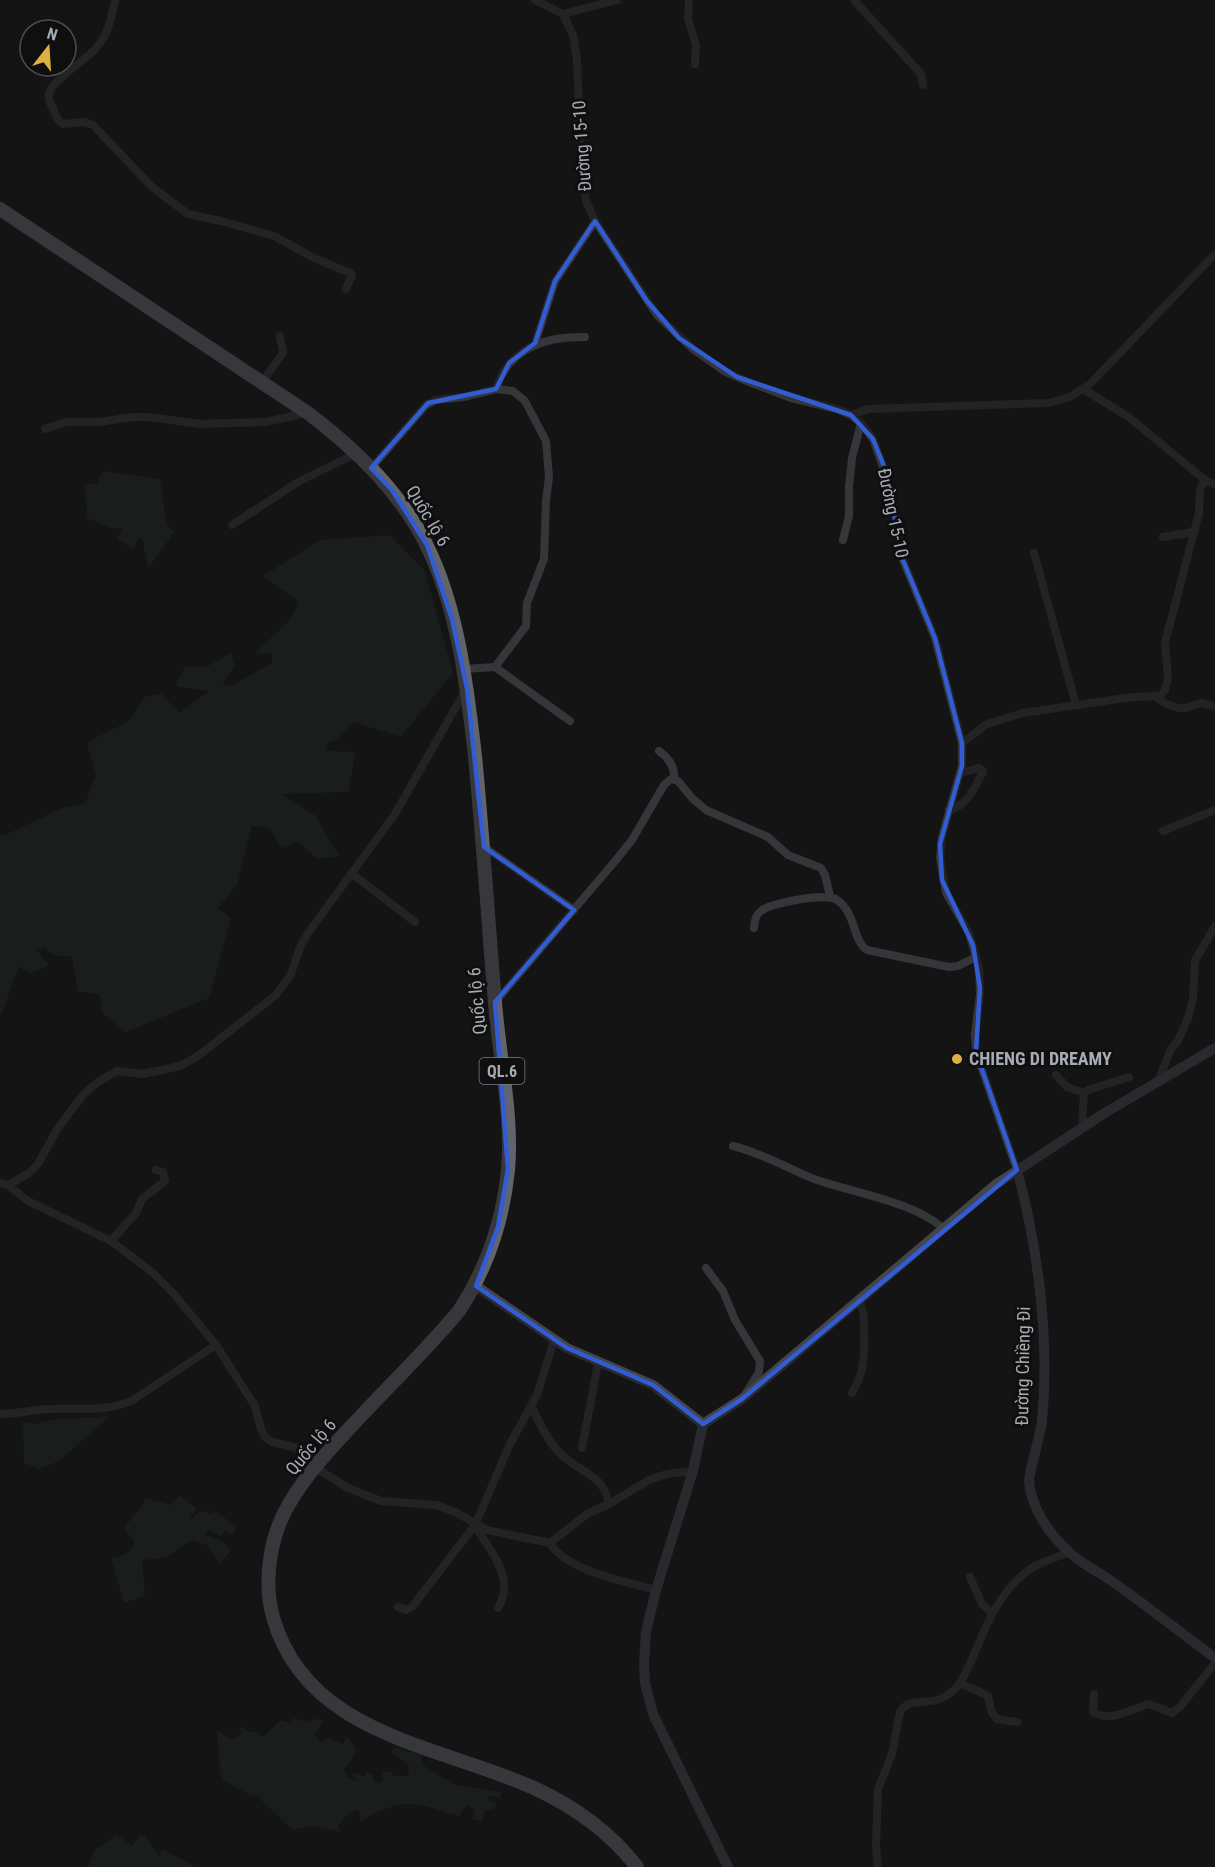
<svg xmlns="http://www.w3.org/2000/svg" width="1215" height="1867" viewBox="0 0 1215 1867" font-family="'Roboto Condensed',sans-serif">
<style>
.green{fill:#212822}
.lines{fill:none;stroke-linecap:round;stroke-linejoin:round}
.street{stroke:#35363a;stroke-width:8}
.secondary{stroke:#44454a;stroke-width:10}
.highway{stroke:#62646b;stroke-width:14}
.marked{fill:none;stroke:#325cd3;stroke-width:4.5;stroke-linejoin:round}
.poi-dot{fill:#deb044;stroke:#0f0f10;stroke-width:2}
.labels{text-anchor:middle;stroke-width:6;stroke-linejoin:round;paint-order:stroke}
.shield{fill:#0f0f10;stroke:#797c83;stroke-width:1.5}
.shield-label{font-size:16px;font-weight:bold;fill:#a7abb4}
.street-label{font-size:18px;fill:#a7abb4;stroke:#0f0f10}
.poi-label{font-size:18px;font-weight:bold;fill:#a7abb4;stroke:#0f0f10;text-anchor:start}
</style>
<rect width="100%" height="100%" fill="#141415"/>
<g class="green">
<path d="M103,471L160,479L167,525L174,532L148,569L142,537L138,539L133,549L117,539L123,529L110,528L87,518L85,485L97,483Z"/>
<path d="M390,535L425,571L453,673L401,737L354,722L336,740L328,743L327,751L356,752L348,792L282,794L316,816L339,856L317,859L297,841L282,848L270,829L252,826L237,885L218,908L231,918L209,998L126,1032L102,1013L100,995L78,991L72,957L53,955L45,947L37,950L49,966L29,973L19,966L0,1018V834L3,836L64,807L85,803L96,775L87,744L99,736L128,722L145,697L161,693L179,713L209,691L175,686L185,667L208,666L231,653L235,666L222,684L231,686L272,663V654L255,653L290,620L299,602L263,576L320,540Z"/>
<path d="M109,1417L59,1461L39,1469L24,1463L23,1422L36,1424L57,1419Z"/>
<path d="M180,1495L197,1509L190,1517L192,1519L200,1511L212,1514L214,1510L237,1527L233,1534L224,1531L221,1536L211,1532L212,1527L208,1532L205,1531V1535L220,1540L232,1550L220,1563L207,1545L191,1540L165,1558L142,1560L145,1596L124,1603L111,1559C121,1556 132,1553 135,1542L124,1528L141,1507L146,1498L171,1505Z"/>
<path d="M293,1718L307,1722L313,1719L324,1720L315,1735L322,1743L327,1737L343,1744L347,1736L356,1749L351,1761L344,1769L347,1776L355,1781L357,1780L351,1775L353,1773L365,1776L366,1772L374,1775L373,1781L381,1783L383,1778L382,1772L392,1771L393,1776H408L409,1765L391,1752L394,1747L421,1755L423,1765L455,1785L502,1792L500,1798L489,1795L488,1799L496,1804L494,1810H485L482,1822L472,1819L475,1808L467,1805L459,1816C445,1813 422,1803 409,1804C392,1805 373,1811 361,1823L359,1812L357,1809L350,1812L338,1826L341,1832L310,1826L293,1830L261,1800V1798L256,1795L253,1797L224,1781L220,1772L217,1730L232,1739L241,1734L239,1726L245,1728L248,1732L256,1731L263,1737L281,1720L290,1723Z"/>
<path d="M117,1835L132,1846L139,1836H145L159,1856L162,1849C174,1854 181,1860 193,1865L192,1867H88L95,1849Z"/>
</g>
<g class="lines">
<g class="street">
<path d="M115,0C111,17 109,33 97,47C87,60 55,78 50,91C47,97 50,103 53,108C55,115 57,120 63,124L84,122L93,125L152,187L188,214L221,221L274,236L314,258L350,273L352,275L346,289"/>
<path d="M535,0L563,14L573,35L577,60L582,178L586,201L595,221L657,315L693,349L724,371L749,382L791,398L837,409L851,415L861,423L873,439L891,490L903,560L935,638L962,743V766L942,837L940,858L946,893L969,933L979,968L980,994L975,1034L976,1052L1017,1170"/>
<path d="M689,0L688,18L696,46L695,64"/>
<path d="M854,0L921,74L923,85"/>
<path d="M563,14L617,0"/>
<path d="M535,343L555,281L595,221"/>
<path d="M262,382L283,353L280,336"/>
<path d="M496,389C508,349 545,336 585,337"/>
<path d="M1083,389L1130,418L1205,480L1215,485"/>
<path d="M851,415L868,409L1048,403L1070,397L1090,384L1215,254"/>
<path d="M45,429L66,422H98L134,417H149L200,424L265,422L307,413"/>
<path d="M371,468L425,406L435,400L464,397L496,389L513,391L525,401L546,441L549,477L546,501L544,559L527,603L526,626L495,667"/>
<path d="M232,525L298,482L357,453"/>
<path d="M1163,537L1194,532"/>
<path d="M843,540L849,516V487L852,458L861,423"/>
<path d="M1034,553L1076,705"/>
<path d="M464,669L495,667L570,721"/>
<path d="M1155,696L1166,704L1179,708H1185L1201,703L1215,706"/>
<path d="M962,743L987,724L1023,713L1132,697L1160,696L1165,690L1168,678L1165,643L1199,513L1200,489L1205,480"/>
<path d="M659,751C669,758 675,767 674,779"/>
<path d="M949,810C967,807 976,786 983,771L979,768L960,773"/>
<path d="M1163,831L1215,810"/>
<path d="M484,847L574,910"/>
<path d="M351,873L415,922"/>
<path d="M754,928C755,921 755,915 761,911C771,903 827,892 837,900C857,914 852,940 867,950L949,967L958,966L976,957"/>
<path d="M496,1001L616,860L632,840L664,785L671,779L678,781L692,798L706,810L768,837L788,855L821,868L825,875L830,896"/>
<path d="M1056,1075L1067,1087L1084,1093"/>
<path d="M1158,1081L1171,1049L1178,1041L1189,1016L1193,998L1195,961L1215,926"/>
<path d="M1082,1127L1084,1093L1088,1090L1129,1077"/>
<path d="M733,1146C762,1153 787,1168 814,1179C854,1193 911,1201 943,1228"/>
<path d="M0,1183L8,1185L29,1173L38,1164L58,1128L83,1095L98,1082L117,1071L143,1074L180,1066L198,1056L276,995L291,974L300,947L308,933L395,814L465,691"/>
<path d="M8,1185L28,1201L111,1241L152,1272L174,1294L216,1345L255,1406L261,1429L265,1437L272,1442L302,1449L320,1459"/>
<path d="M111,1241L136,1213L142,1199L165,1181L163,1172L156,1170"/>
<path d="M706,1268L723,1291L735,1320L760,1361L759,1372L746,1393"/>
<path d="M852,1393C864,1373 865,1356 864,1333C864,1321 864,1312 860,1301"/>
<path d="M531,1406C539,1421 546,1439 558,1451C579,1474 603,1472 609,1504"/>
<path d="M0,1414C18,1414 35,1409 52,1409C78,1408 109,1412 133,1400L216,1345"/>
<path d="M582,1448L598,1363"/>
<path d="M313,1466L348,1488L381,1501L437,1505L455,1512L487,1530L550,1543C566,1571 627,1582 656,1590"/>
<path d="M475,1526C490,1549 516,1580 498,1608"/>
<path d="M550,1543L587,1514L609,1504L649,1480L667,1474L693,1471"/>
<path d="M970,1577L982,1604L992,1613"/>
<path d="M398,1607L406,1610L412,1607L475,1525L510,1444L537,1395L554,1340"/>
<path d="M960,1683L988,1696L992,1713L997,1719L1017,1722"/>
<path d="M1094,1694L1093,1712C1110,1723 1132,1709 1149,1704L1172,1713L1180,1707L1215,1663"/>
<path d="M878,1867L876,1846L878,1789L892,1754L900,1712C909,1698 923,1704 937,1700C944,1698 951,1693 956,1688C967,1676 972,1657 979,1643C990,1615 1007,1582 1035,1566C1045,1561 1057,1557 1069,1552"/>
</g>
<g class="secondary">
<path d="M1017,1170C1038,1247 1050,1341 1042,1421C1039,1441 1032,1460 1029,1480C1030,1506 1049,1534 1068,1551C1080,1563 1097,1571 1110,1580C1146,1605 1180,1632 1215,1658"/>
<path d="M476,1286L567,1348L653,1385L703,1424L693,1471L656,1590L646,1632L644,1664L645,1683L653,1714L728,1867"/>
<path d="M703,1424L742,1399L995,1185L1103,1114L1215,1048"/>
</g>
<path class="highway" d="M0,209L308,413C355,449 399,490 426,544C458,608 467,686 475,756C483,838 488,920 495,1002C499,1057 513,1115 508,1170C503,1221 487,1268 459,1311C429,1347 394,1381 361,1416C334,1445 309,1470 289,1504C270,1536 263,1581 273,1617C306,1735 439,1745 534,1788C573,1806 610,1832 637,1867"/>
</g>
<path d="M0 0H1215V1867H0ZM595,221L647,301L679,338L737,377L851,415L873,439L886,471L903,560L935,638L962,743V766L940,844L942,880L973,945L980,988L976,1052L1017,1170L742,1399L703,1424L653,1385L567,1348L476,1286L498,1227L508,1169L495,1002L574,910L484,847L467,688L452,619L427,545L392,490L371,468L428,403L496,389L509,363L535,343L555,281Z" fill="#141415" fill-opacity=".55" fill-rule="evenodd"/>
<path class="marked" d="M595,221L647,301L679,338L737,377L851,415L873,439L886,471L903,560L935,638L962,743V766L940,844L942,880L973,945L980,988L976,1052L1017,1170L742,1399L703,1424L653,1385L567,1348L476,1286L498,1227L508,1169L495,1002L574,910L484,847L467,688L452,619L427,545L392,490L371,468L428,403L496,389L509,363L535,343L555,281Z"/>
<circle class="poi-dot" cx="957" cy="1059" r="6"/>
<g class="labels">
<rect class="shield" x="479.5" y="1058" width="45" height="26" rx="4.5"/>
<g class="shield-label">
<text x="502" y="1077">QL.6</text>
</g>
<g class="street-label">
<text transform="translate(582 146) rotate(-94)" y="6">Đường 15-10</text>
<text transform="translate(893 513) rotate(78)" y="6">Đường 15-10</text>
<text transform="translate(428 516) rotate(59)" y="6">Quốc lộ 6</text>
<text transform="translate(477 1001) rotate(-95)" y="6">Quốc lộ 6</text>
<text transform="translate(1023 1366) rotate(-89)" y="6">Đường Chiềng Đi</text>
<text transform="translate(311 1447) rotate(-50)" y="6">Quốc lộ 6</text>
</g>
<g class="poi-label">
<text x="969" y="1065">CHIENG DI DREAMY</text>
</g>
</g>
<g transform="translate(48 48) rotate(17)"><circle r="28" fill="#0f0f10" stroke="#4c4d52" stroke-width="1.5"/>
<path d="M0-4.5L10 22L0 15L-10 22Z" fill="#deb044"/>
<text y="-9" font-size="16" font-weight="bold" text-anchor="middle" fill="#a7abb4">N</text>
</g>
</svg>
